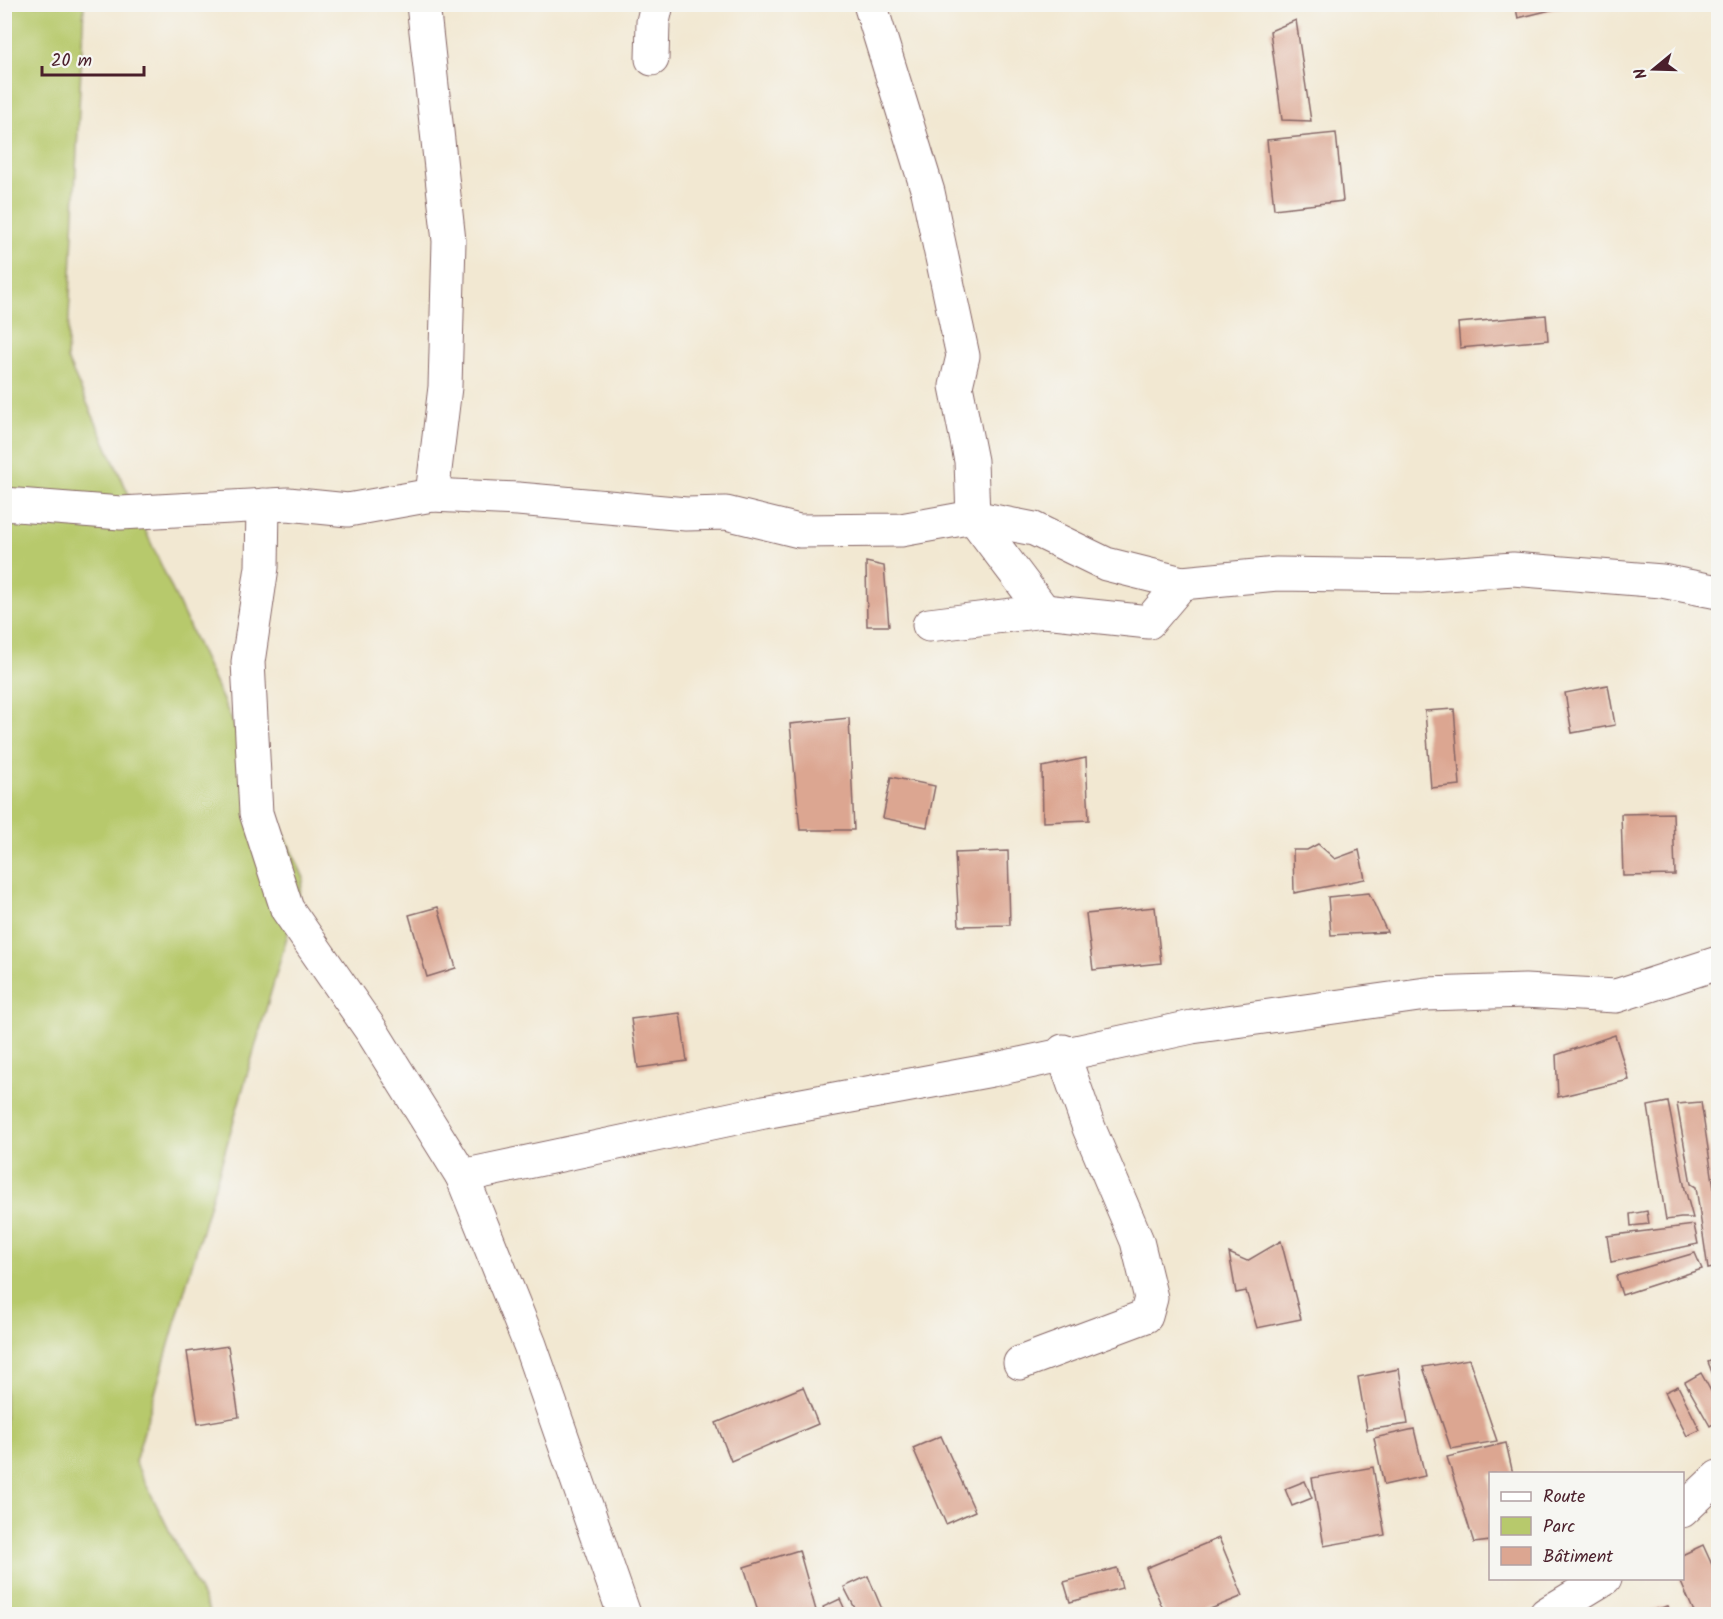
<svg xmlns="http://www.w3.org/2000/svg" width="1723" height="1619" viewBox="0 0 1723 1619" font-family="Kalam,sans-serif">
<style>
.green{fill:#b7c96c;stroke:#80744c;stroke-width:1.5}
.building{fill:#dca691}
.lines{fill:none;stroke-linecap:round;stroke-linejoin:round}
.minor-casing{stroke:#856565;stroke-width:35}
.minor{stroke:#fff;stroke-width:33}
</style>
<rect width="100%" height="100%" fill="#f6f6f2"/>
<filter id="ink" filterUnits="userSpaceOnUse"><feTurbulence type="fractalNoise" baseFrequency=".0167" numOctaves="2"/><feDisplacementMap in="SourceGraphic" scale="12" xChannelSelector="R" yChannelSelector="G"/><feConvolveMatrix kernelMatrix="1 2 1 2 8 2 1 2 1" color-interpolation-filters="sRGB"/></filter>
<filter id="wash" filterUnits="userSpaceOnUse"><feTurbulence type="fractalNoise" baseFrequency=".008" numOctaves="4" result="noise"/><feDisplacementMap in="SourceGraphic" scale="24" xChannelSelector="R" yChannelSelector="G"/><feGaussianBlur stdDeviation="1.35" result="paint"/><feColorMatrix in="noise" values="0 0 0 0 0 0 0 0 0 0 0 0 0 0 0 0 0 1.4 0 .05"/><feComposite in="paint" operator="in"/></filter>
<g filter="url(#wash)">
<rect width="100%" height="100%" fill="#f2e8d2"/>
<path class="green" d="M84,4L67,359L304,878L135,1462L211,1614H5V5Z"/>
<g id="blocks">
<g class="building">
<path d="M1515,4H1571V5L1518,18Z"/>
<path d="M1296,20L1311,121L1282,120L1270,31Z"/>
<path d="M1336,133L1343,201L1274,209L1267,140Z"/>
<path d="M1546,315L1548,340L1460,348L1458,323Z"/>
<path d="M866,562L884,566L889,626H867Z"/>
<path d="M1608,685L1615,725L1572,733L1565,693Z"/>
<path d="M1454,709L1460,785L1431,788L1425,711Z"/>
<path d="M849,718L854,830H800L790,724Z"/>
<path d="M1086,758L1089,820L1043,822L1042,767Z"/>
<path d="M891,777L935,786L927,827L883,818Z"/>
<path d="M1673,813L1675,875L1623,876L1621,814Z"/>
<path d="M1318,844L1335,859L1359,850L1365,879L1294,893L1293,850H1307Z"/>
<path d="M1008,851L1010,925L959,926L955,853Z"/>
<path d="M1369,893L1387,932L1331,935L1328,897Z"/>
<path d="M438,907L456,968L427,977L409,915Z"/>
<path d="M1155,907L1161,963L1093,970L1086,914Z"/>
<path d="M680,1013L687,1061L638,1068L631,1019Z"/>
<path d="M1615,1035L1629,1080L1558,1097L1556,1055Z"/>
<path d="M1668,1102L1685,1189L1693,1218H1681L1666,1220L1648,1106Z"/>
<path d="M1701,1102L1718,1215V1267L1708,1269L1696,1187L1691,1184L1677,1104Z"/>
<path d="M1647,1211L1649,1224L1631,1226L1630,1214Z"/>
<path d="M1694,1225L1698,1244L1611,1262L1607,1236Z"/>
<path d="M1281,1241L1301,1319L1257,1328L1246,1291L1236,1293L1229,1253L1247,1261Z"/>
<path d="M1695,1253L1702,1269L1622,1295L1616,1276Z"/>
<path d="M228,1346L239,1417L198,1424L187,1352Z"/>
<path d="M1718,1358V1388L1708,1362Z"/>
<path d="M1469,1359L1497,1441L1451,1449L1423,1367Z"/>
<path d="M1399,1369L1408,1424L1367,1430L1358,1377Z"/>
<path d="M1701,1373L1718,1404V1421L1710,1426L1685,1382Z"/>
<path d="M1678,1386L1700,1430L1687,1436L1665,1392Z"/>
<path d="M803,1387L818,1424L731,1461L716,1423Z"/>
<path d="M1414,1429L1425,1476L1384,1485L1374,1438Z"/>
<path d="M941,1436L975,1511L946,1524L913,1448Z"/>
<path d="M1506,1443L1513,1474H1490V1541L1474,1543L1447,1457Z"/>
<path d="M1373,1467L1385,1535L1324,1546L1312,1478Z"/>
<path d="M1305,1481L1312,1498L1292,1506L1285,1489Z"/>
<path d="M1219,1538L1243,1596L1198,1614H1165L1146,1568Z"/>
<path d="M1703,1545L1718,1578V1614H1695L1679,1578H1682V1555Z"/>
<path d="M799,1550L817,1614H759L744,1567Z"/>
<path d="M1117,1568L1122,1588L1070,1602L1064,1582Z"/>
<path d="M868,1576L884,1614H858L844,1587Z"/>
<path d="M840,1599L847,1614H826L823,1607Z"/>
<path d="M1668,1606L1672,1614H1641Z"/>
</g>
</g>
</g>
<g filter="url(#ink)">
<use href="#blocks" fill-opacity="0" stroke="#856565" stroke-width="1.5"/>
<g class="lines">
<defs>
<g id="minor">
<path d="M423,4L449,241L445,387L432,495"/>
<path d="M870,4L928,192L963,356L956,386L971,461L973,517L1044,611"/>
<path d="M652,59L653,22L657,4"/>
<path d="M4,504L121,513L288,504L348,510L432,495L518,499L686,514L726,513L799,531L901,530L973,517L1034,529L1106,564L1182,583L1277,574L1420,576L1513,569L1662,581L1718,592"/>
<path d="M263,505L262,567L248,662L256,813L287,909L371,1030L462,1176L530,1345L624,1614"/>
<path d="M929,625L1044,611L1149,622L1182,583"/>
<path d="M462,1176L764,1112L992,1070L1192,1027L1426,994L1525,991L1616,996L1718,963"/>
<path d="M1020,1363L1146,1316L1151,1298L1137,1241L1089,1128L1063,1054V1051"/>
<path d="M1682,1511L1718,1477"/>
<path d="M1546,1614L1605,1578"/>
</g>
</defs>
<use href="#minor" class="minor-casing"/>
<use href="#minor" class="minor"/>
</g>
</g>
<rect width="1723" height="1619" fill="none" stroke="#f6f6f2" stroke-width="24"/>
<rect x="1489" y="1472" width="195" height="108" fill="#f6f6f2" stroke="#b1a0a2" stroke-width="1.5"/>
<rect x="1501" y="1492" width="30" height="9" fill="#ffffff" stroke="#b1a0a2" stroke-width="1.5"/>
<text x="1543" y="1502" font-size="18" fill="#4a1f2b">Route</text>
<rect x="1501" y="1517" width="30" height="18" fill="#b7c96c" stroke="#b1a0a2" stroke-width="1.5"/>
<text x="1543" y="1532" font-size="18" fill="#4a1f2b">Parc</text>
<rect x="1501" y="1547" width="30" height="18" fill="#dca691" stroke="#b1a0a2" stroke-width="1.5"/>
<text x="1543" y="1562" font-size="18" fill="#4a1f2b">Bâtiment</text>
<g transform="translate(1654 69) rotate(251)" stroke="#f6f6f2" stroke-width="4.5" paint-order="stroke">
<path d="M0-4.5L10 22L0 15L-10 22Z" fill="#4a1f2b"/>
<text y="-9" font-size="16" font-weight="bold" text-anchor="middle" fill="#4a1f2b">N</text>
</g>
<path d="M42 66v9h102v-9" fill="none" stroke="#4a1f2b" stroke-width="3"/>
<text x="51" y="66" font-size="18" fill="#4a1f2b" stroke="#f6f6f2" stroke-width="4.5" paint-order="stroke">20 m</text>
</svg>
